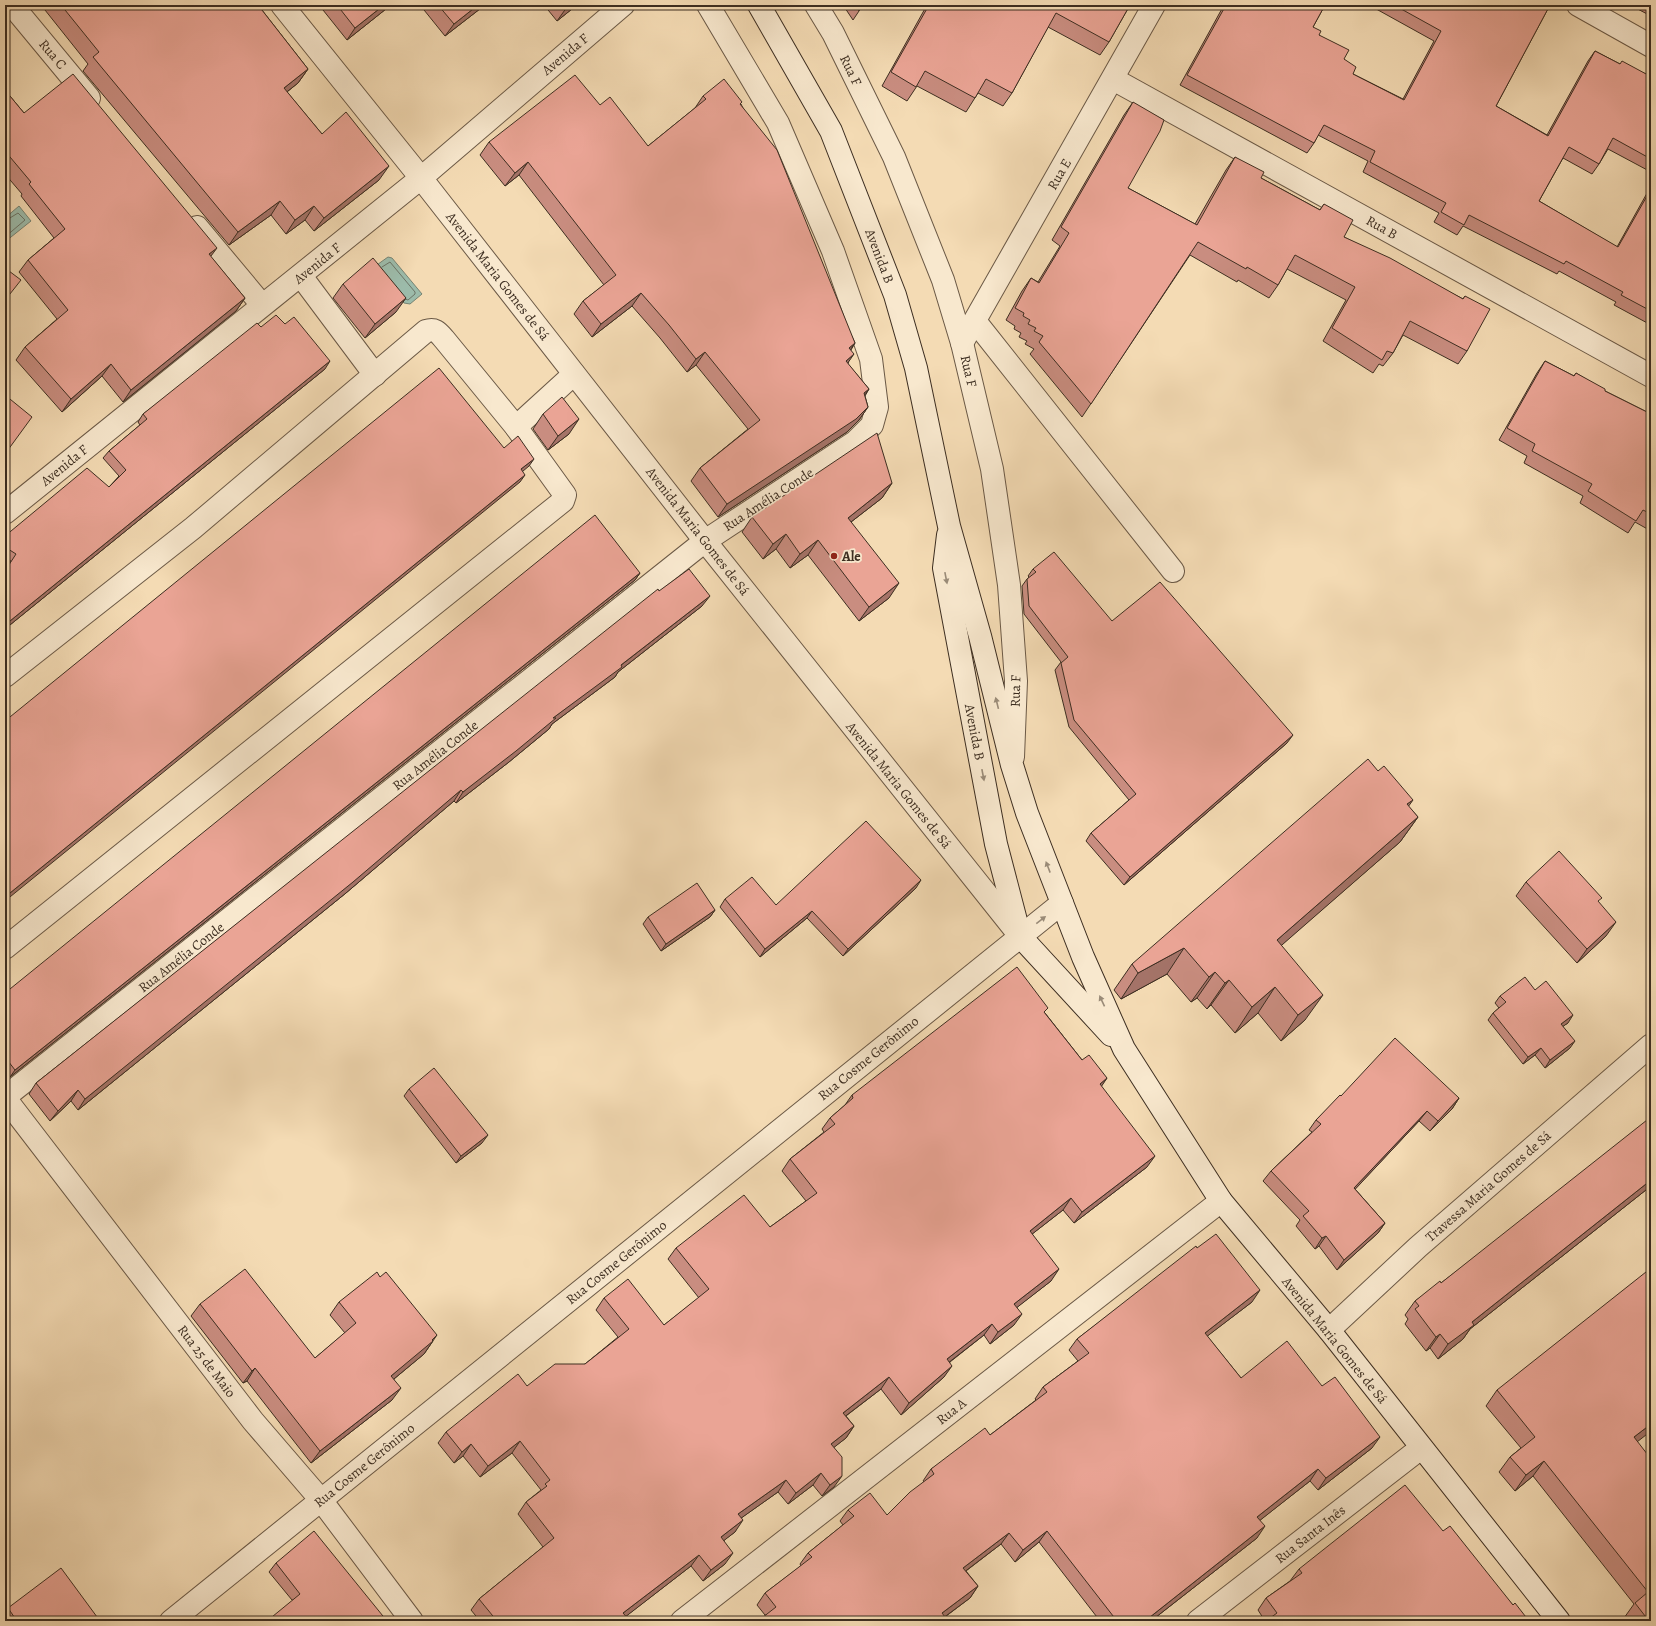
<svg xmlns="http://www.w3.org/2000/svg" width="1656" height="1626" viewBox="0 0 1656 1626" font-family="Alegreya,serif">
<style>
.water{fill:#9cbbaa;stroke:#768373}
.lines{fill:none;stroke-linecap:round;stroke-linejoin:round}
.shore{stroke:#6c7466;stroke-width:1}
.street-casing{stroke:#6b5946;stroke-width:24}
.secondary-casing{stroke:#3d2e21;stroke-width:24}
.street{stroke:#f8e8ce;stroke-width:22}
.secondary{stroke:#f8e8ce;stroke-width:22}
.wall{fill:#c98d80;stroke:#3d2e21}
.shaded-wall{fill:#a47368;stroke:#3d2e21}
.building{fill:#eaa495;stroke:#3d2e21}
.oneway{fill:#9a8b78}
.poi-dot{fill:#8f2418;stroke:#f8e8ce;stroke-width:1.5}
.labels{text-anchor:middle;stroke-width:3.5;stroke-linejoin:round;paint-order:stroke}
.street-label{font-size:14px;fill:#3d2e21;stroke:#f8e8ce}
.poi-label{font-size:14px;font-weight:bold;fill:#3d2e21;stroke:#f8e8ce;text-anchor:start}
</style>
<rect width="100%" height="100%" fill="#f4dbb4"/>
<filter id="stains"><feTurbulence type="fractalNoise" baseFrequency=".005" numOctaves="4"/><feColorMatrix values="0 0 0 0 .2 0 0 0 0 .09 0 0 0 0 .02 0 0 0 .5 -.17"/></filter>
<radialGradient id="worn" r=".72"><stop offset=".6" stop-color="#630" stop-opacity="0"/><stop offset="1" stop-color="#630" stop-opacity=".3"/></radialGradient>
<g class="water">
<path d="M19,206L31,221L6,241L5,218Z"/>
<path d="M388,257L392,258L422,294L410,304L404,303L374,267Z"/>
</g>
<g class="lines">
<g class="shore">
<path d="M5,221L18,213L25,220L5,237"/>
<path d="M382,267L390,262L415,292V294L408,300L405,299"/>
</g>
<defs>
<g id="street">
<path d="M12,5L89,98"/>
<path d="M282,5L421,178L705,541L1020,936"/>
<path d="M816,5L833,33L894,157L943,280L962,343L992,469L1009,585L1016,681L1013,757"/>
<path d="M1578,5L1651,46"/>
<path d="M1113,79L1651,376"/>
<path d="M197,227L262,305"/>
<path d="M301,276L375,375"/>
<path d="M975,321L1173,571"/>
<path d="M962,343L1154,5"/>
<path d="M516,427L574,374"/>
<path d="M5,513L421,178L623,5"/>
<path d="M5,676L193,528L426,331C435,328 438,332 444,339L516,427L565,495L563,501L5,948"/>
<path d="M5,1097L705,541L855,442L872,425L877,407L871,359L833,251L778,123L708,5"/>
<path d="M5,1098L253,1421L321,1500L412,1621"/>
<path d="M1329,1330L1418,1247L1651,1045"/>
<path d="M171,1621L1062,903"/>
<path d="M682,1621L1221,1201"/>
<path d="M1198,1621L1421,1448"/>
</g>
<g id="secondary">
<path d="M759,5L831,131L895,295L916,368L949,526L980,636L1012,765L1027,813L1083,957L1124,1049L1221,1201L1329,1330L1559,1621"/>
<path d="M948,535L944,568L996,844L1020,936L1111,1035"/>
</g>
</defs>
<use href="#street" class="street-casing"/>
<use href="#secondary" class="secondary-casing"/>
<use href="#street" class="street"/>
<use href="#secondary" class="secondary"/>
</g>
<g class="wall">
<path d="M41,5H258L308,69L298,83L287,92L322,134L379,180L314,231L305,220L286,234L271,215L229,245L83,71L88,64Z"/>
<path d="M319,5H391L347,40Z"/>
<path d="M420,5H485L445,36Z"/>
<path d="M544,5H577L557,21Z"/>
<path d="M843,5H863L853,20Z"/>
<path d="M927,5H1130L1109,42L1100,55L1048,27L1012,93L1003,106L978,93L966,112L917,86L907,101L882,86Z"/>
<path d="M1224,5H1325L1313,27L1319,35L1344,59L1353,74L1403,99L1434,41L1369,5H1550L1496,106L1547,135L1588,61L1595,51L1620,64L1646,74L1651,66V172L1608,149L1599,164L1592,174L1563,158L1539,201L1617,247L1651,186V325L1614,305L1616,302L1559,271L1557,274L1463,226L1457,235L1434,222L1439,213L1363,172L1368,161L1318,135L1314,143L1307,153L1180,85Z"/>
<path d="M1630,5H1651V16Z"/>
<path d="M5,90L24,113L211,257L245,298L236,311L123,402L102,376L62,412L16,360L25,347L57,319L19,272L28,260L54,238L21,196L22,194L5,174Z"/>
<path d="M703,96L741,104L855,343L851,350L848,364L869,389L865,396L868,407L859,420L847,432L718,517L691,481L700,468L748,429L696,365L687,372L660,338L632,306L592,337L574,314L583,301L604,285L519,175L505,186L480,155L489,142L600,105L648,146L695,108Z"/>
<path d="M1133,102L1128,188L1195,224L1226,170L1235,157L1261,178L1320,210L1324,204L1344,237L1463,299L1465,296L1467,351L1458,364L1403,335L1393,353L1383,366L1379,364L1373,373L1323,341L1346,300L1287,269L1278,285L1269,298L1238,280L1237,282L1190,255L1082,417L1030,354L1034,349L1025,344L1027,341L1019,337L1021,333L1014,329L1015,326L1006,320L1022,291L1031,278L1038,282L1060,246L1052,240L1124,115Z"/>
<path d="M343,284L396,312L365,338L333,298Z"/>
<path d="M261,327L325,369L5,629V570L11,561L5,558V536L109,487L119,476L103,458L109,451L140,425L138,422L143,414Z"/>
<path d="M1545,361L1574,376L1576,373L1605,391L1651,414V531L1635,522L1628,533L1580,503L1583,496L1524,463L1527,456L1499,440L1537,373Z"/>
<path d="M543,414L569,434L548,450L533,429Z"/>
<path d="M892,483L882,498L851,522L889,598L859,621L808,555L790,568L776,549L763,559L742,532L752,517Z"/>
<path d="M1033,569L1112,621L1287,743L1124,885L1086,841L1091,833L1129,800L1069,727L1055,670L1061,662L1024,614L1022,586L1027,579L1029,577L1028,576Z"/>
<path d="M640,573L635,580L10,1077L5,1071V993Z"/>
<path d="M659,591L702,606L618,672L615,677L552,724L549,729L509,762L456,803L454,801L346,893L78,1110L71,1101L50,1121L29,1094L36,1083Z"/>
<path d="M1408,806L1418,817L1400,842L1281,945L1305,1020L1281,1041L1258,1013L1235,1033L1211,1005L1207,1009L1197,998L1191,1002L1167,974L1121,999L1114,990L1132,964Z"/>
<path d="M1526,882L1606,936L1577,963L1516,896Z"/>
<path d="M916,888L843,956L807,918L760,957L720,907L725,899L776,905Z"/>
<path d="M715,910L710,917L661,951L643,924L648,917Z"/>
<path d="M1500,996L1568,1023L1563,1026L1570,1048L1545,1068L1535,1055L1523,1064L1488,1020L1493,1013L1499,1008L1495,1003Z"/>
<path d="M1045,1013L1082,1060L1107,1078L1101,1086L1147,1167L1074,1223L1063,1210L1032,1234L1051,1281L1017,1307L1014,1325L990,1344L984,1335L950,1362L944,1377L901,1415L881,1389L846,1416L854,1426L846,1438L834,1447V1487L822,1496L813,1485L788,1504L778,1492L741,1518L735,1532L724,1540L725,1564L703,1581L691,1566L626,1616L630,1621H480L471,1610L479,1599L543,1547L518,1514L526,1502L541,1490L512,1453L480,1477L463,1456L454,1463L438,1443L446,1432L527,1386L585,1364L618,1337L596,1310L604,1298L664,1325L699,1298L668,1259L676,1248L770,1227L806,1201L782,1171L790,1159L824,1132L822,1129L830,1118L845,1105L852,1095Z"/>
<path d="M409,1089L482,1143L456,1163L404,1096Z"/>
<path d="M1341,1096L1459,1098L1452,1109L1430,1131L1419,1121L1355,1189L1385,1223L1378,1233L1337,1270L1319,1246L1315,1249L1296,1226L1300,1220L1263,1181L1271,1171L1312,1132L1309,1130L1316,1120Z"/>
<path d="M1651,1124V1186L1470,1329L1463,1339L1438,1359L1430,1348L1426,1351L1405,1324L1408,1319L1405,1315L1415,1301L1441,1283Z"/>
<path d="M1197,1248L1252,1302L1207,1336L1241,1378L1322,1386L1372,1448L1318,1490L1310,1481L1260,1520L1257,1538L1151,1621H1100L1039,1542L1015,1562L1001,1544L966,1571L978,1586L970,1598L945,1617L765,1615L757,1605L765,1593L801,1566L800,1564L808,1553L843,1525L840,1521L848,1510L887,1515L924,1482L923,1481L931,1469L990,1435L1036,1400L1035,1399L1043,1387L1078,1361L1069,1350L1077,1339Z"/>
<path d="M339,1302L433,1341L424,1354L394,1379L392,1400L311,1463L247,1381L243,1383L191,1316L200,1304L315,1358L345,1333L330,1315Z"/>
<path d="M1497,1390L1637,1442L1651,1621H1626L1624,1618L1634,1604L1533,1476L1515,1491L1499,1472L1510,1457L1521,1448L1486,1406Z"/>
<path d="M1443,1531L1513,1605L1529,1621H1265L1258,1610L1266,1598L1290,1581L1299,1569Z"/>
<path d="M276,1563L387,1621L292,1600L269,1572Z"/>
<path d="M8,1608L100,1621H6L5,1619V1612Z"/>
</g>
<g class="shaded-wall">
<path d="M384,5H391L347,40L355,28Z"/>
<path d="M478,5H485L445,36L454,24Z"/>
<path d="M569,5H577L557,21L567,7Z"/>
<path d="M308,69L298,83L274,102L284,88Z"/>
<path d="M528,162L519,175L505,186L515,173Z"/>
<path d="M389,166L379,180L314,231L324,218Z"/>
<path d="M280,201L271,215L229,245L238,232Z"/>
<path d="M314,206L305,220L286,234L295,220Z"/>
<path d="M217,248L208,260L209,254Z"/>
<path d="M641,293L632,306L592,337L601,324Z"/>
<path d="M245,298L236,311L123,402L131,390Z"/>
<path d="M406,298L396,312L365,338L375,324Z"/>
<path d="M855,343L846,356L849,348Z"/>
<path d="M705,352L696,365L687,372L696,359Z"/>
<path d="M854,354L845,367L846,361Z"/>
<path d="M330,361L325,369L5,629V625Z"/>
<path d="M111,364L102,376L62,412L71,399Z"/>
<path d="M869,389L860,402L864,393Z"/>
<path d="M868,407L859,420L847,432L718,517L727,504Z"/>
<path d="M579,419L569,434L548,450L558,436Z"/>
<path d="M534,459L529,466L516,477L521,469Z"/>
<path d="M525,475L520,482L5,901V897Z"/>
<path d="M892,483L882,498L838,532L848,518Z"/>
<path d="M786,534L776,549L763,559L773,544Z"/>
<path d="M818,540L808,555L790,568L800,554Z"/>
<path d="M640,573L635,580L10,1077L15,1070Z"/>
<path d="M899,583L889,598L859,621L869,607Z"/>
<path d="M710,596L702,606L618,672L615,677L552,724L549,729L509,762L456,803L463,792L553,718Z"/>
<path d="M1293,735L1287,743L1124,885L1130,877Z"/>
<path d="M461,790L454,801L346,893L78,1110L85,1099Z"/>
<path d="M1413,800L1395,825L1407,804Z"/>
<path d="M1418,817L1400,842L1259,965L1277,940Z"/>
<path d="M921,880L916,888L843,956L848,949Z"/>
<path d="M715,910L710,917L661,951L666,944Z"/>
<path d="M812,911L807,918L760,957L765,949Z"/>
<path d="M1616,922L1606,936L1577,963L1587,949Z"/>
<path d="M1184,948L1167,974L1121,999L1138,973Z"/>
<path d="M1215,972L1197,998L1191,1002L1209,977Z"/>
<path d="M1229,980L1211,1005L1207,1009L1225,983Z"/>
<path d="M1275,987L1258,1013L1235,1033L1252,1007Z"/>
<path d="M1323,995L1305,1020L1281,1041L1298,1015Z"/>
<path d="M1573,1015L1568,1023L1556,1031L1561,1024Z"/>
<path d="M1575,1041L1570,1048L1545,1068L1550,1060Z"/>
<path d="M1541,1048L1535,1055L1523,1064L1528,1057Z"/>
<path d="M1107,1078L1099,1090L1100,1084Z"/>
<path d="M78,1090L71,1101L50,1121L58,1111Z"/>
<path d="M1459,1098L1452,1109L1430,1131L1438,1121Z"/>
<path d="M1427,1111L1419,1121L1347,1198L1354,1188Z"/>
<path d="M488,1135L482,1143L456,1163L461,1156Z"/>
<path d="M1155,1156L1147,1167L1074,1223L1082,1212Z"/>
<path d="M1651,1180V1186L1470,1329L1463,1339L1438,1359L1448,1344L1472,1322Z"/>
<path d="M1071,1198L1063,1210L1022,1242L1030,1231Z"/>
<path d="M1385,1223L1378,1233L1337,1270L1344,1260Z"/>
<path d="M1326,1236L1319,1246L1315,1249L1322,1238Z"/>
<path d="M1059,1269L1051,1281L1006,1316L1014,1304Z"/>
<path d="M1260,1290L1252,1302L1197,1344L1205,1333Z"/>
<path d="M1022,1314L1014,1325L990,1344L998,1332Z"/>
<path d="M992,1324L984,1335L939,1370L947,1359Z"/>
<path d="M1440,1334L1430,1348L1426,1351L1436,1337Z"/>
<path d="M437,1335L424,1354L383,1388L391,1376Z"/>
<path d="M952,1366L944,1377L901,1415L909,1403Z"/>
<path d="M255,1368L247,1381L243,1383L252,1371Z"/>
<path d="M889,1377L881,1389L835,1424L843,1413Z"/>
<path d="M401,1388L392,1400L311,1463L320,1451Z"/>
<path d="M1651,1424V1431L1623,1453L1634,1437Z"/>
<path d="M854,1426L846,1438L823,1456L831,1444Z"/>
<path d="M1380,1437L1372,1448L1318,1490L1326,1478Z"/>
<path d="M520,1441L512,1453L480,1477L488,1466Z"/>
<path d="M471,1444L463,1456L454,1463L462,1452Z"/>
<path d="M1544,1461L1533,1476L1515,1491L1526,1475Z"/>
<path d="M1318,1469L1310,1481L1249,1529L1257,1517Z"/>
<path d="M821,1473L813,1485L788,1504L796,1493Z"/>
<path d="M842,1476L834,1487L822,1496L830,1485Z"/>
<path d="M786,1480L778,1492L730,1526L738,1514Z"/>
<path d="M743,1520L735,1532L713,1549L721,1537Z"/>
<path d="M1265,1526L1257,1538L1151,1621H1145Z"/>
<path d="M1047,1531L1039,1542L1015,1562L1023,1550Z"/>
<path d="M1009,1533L1001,1544L955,1579L963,1568Z"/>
<path d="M733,1553L725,1564L703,1581L711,1570Z"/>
<path d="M699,1555L691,1566L620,1621L623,1613Z"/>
<path d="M978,1586L970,1598L939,1621L942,1613Z"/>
</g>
<g class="building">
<path d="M61,5H258L308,69L284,88L322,134L346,112L389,166L324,218L314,206L295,220L280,201L238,232L93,57L99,52Z"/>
<path d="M337,5H384L355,28Z"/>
<path d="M438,5H478L454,24Z"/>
<path d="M856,5H863L859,11Z"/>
<path d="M929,5H1130L1109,42L1056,13L1012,93L986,79L975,98L925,71L916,87L891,72Z"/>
<path d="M1226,5H1325L1313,27L1321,31L1319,35L1349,50L1344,59L1356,67L1353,74L1404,100L1441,31L1394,5H1550L1496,106L1548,136L1595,51L1620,64L1622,61L1648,75L1651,69V159L1613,138L1599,164L1569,147L1539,201L1618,247L1651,189V311L1621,295L1623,292L1566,261L1564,264L1469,215L1464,225L1441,212L1446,203L1370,162L1375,151L1324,125L1314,143L1187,75Z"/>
<path d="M73,74L217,248L209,254L245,298L131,390L111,364L71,399L25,347L68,310L28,260L65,229L29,184L31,182L5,151V90L24,113Z"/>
<path d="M575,75L600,105L610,97L648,146L706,99L703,96L724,79L742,102L740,104L777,150L855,343L849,348L854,354L846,361L869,389L864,393L868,407L856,419L727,504L700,468L760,420L705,352L696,359L669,325L641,293L601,324L583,301L616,275L528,162L515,173L489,142Z"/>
<path d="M1133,102L1164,120L1160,131L1128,188L1197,225L1235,157L1264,172L1261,178L1320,210L1324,204L1353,220L1344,237L1390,258L1463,299L1465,296L1490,309L1467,351L1410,321L1393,353L1387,351L1382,360L1332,328L1355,287L1295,255L1278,285L1247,267L1246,269L1198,242L1091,404L1039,342L1043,336L1034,331L1036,328L1028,324L1030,320L1023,316L1024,313L1015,308L1031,278L1039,283L1069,233L1061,227Z"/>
<path d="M373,258L406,298L375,324L343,284Z"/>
<path d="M5,268L21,280L6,299H5Z"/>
<path d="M276,315L285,324L294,317L330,361L5,625V571L16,554L5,547V536L87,468L109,487L126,470L109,451L147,419L143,414L257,323L261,327Z"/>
<path d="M1545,361L1574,376L1576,373L1605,389V391L1651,414V514L1643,510L1636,521L1588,491L1592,484L1532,451L1535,444L1507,428Z"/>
<path d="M439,368L504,448L518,436L534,459L521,469L525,475L5,897V721Z"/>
<path d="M5,395L32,417L5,454Z"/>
<path d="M562,397L579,419L558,436L543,414Z"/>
<path d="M877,433L892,483L848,518L899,583L869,607L818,540L800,554L786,534L773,544L752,517Z"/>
<path d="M595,515L640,573L15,1070L5,1057V993Z"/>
<path d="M1054,552L1112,621L1160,582L1293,735L1130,877L1091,833L1136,794L1074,720L1061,663L1068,657L1029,606L1027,579L1036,572L1033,569Z"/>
<path d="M689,569L710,596L621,665L622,667L553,718H556L516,751L463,792L461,790L353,882L85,1099L78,1090L58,1111L36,1083L658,589L659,591Z"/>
<path d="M1368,759L1378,771L1384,766L1413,800L1407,804L1418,817L1277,940L1323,995L1298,1015L1275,987L1252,1007L1229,980L1225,983L1215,972L1209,977L1184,948L1138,973L1132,964Z"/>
<path d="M866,821L921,880L848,949L812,911L765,949L725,899L752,877L776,905Z"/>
<path d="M1559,851L1602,898L1598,901L1616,922L1587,949L1526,882Z"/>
<path d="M697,883L715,910L666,944L648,917Z"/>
<path d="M1017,967L1048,1008L1044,1012L1082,1060L1089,1055L1107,1078L1100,1084L1155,1156L1082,1212L1071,1198L1030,1231L1059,1269L1014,1304L1022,1314L998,1332L992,1324L947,1359L952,1366L909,1403L889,1377L843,1413L854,1426L831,1444L842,1457V1476L830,1485L821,1473L796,1493L786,1480L738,1514L743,1520L721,1537L733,1553L711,1570L699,1555L623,1613L630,1621H497L479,1599L554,1538L526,1502L547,1486L545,1484L550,1480L520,1441L488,1466L471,1444L462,1452L446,1432L518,1374L527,1386L555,1364H585L629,1329L604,1298L628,1279L664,1325L709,1289L676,1248L744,1195L770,1227L817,1193L790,1159L835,1124L830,1118L853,1098L852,1095Z"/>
<path d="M1525,977L1535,990L1546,981L1573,1015L1561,1024L1575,1041L1550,1060L1541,1048L1528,1057L1493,1013L1506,1002L1500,996Z"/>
<path d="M1395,1038L1459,1098L1438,1121L1427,1111L1354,1188L1385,1223L1344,1260L1326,1236L1322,1238L1303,1216L1309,1211L1271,1171L1321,1124L1316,1120L1340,1095L1341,1096Z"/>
<path d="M434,1068L488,1135L461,1156L409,1089Z"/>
<path d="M1647,1120L1651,1124V1180L1472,1322L1474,1325L1448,1344L1440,1334L1436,1337L1415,1309L1419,1306L1415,1301L1440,1281L1441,1283Z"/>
<path d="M1216,1234L1260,1290L1205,1333L1241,1378L1287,1341L1322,1386L1335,1377L1380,1437L1326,1478L1318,1469L1257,1517L1265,1526L1145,1621H1117L1047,1531L1023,1550L1009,1533L963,1568L978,1586L942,1613L948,1621H758L776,1607L765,1593L812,1557L808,1553L854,1516L848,1510L870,1493L887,1515L910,1492L934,1474L931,1469L985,1428L990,1435L1047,1392L1043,1387L1089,1353L1077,1339L1196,1246L1197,1248Z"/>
<path d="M1651,1268V1424L1634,1437L1651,1459V1621H1649L1635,1603L1648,1592L1544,1461L1526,1475L1510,1457L1535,1437L1497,1390Z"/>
<path d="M245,1269L315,1358L356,1323L339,1302L377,1272L380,1277L386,1272L437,1335L432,1340L433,1341L391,1376L401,1388L320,1451L255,1368L252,1371L200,1304Z"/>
<path d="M1405,1485L1443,1531L1450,1526L1513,1605L1515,1603L1529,1621H1266L1277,1613L1266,1598L1302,1573L1299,1569Z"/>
<path d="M314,1531L387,1621H267L300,1594L276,1563Z"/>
<path d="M61,1568L100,1621H17L8,1608Z"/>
</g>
<defs><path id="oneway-solid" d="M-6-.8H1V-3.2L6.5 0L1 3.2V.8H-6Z"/></defs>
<g class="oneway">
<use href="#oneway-solid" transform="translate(946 578) rotate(79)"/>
<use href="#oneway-solid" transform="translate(997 703) rotate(-104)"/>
<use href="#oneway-solid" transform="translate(983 775) rotate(79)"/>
<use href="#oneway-solid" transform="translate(1048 867) rotate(-111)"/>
<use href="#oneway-solid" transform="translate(1041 920) rotate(-38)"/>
<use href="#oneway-solid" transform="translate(1102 1001) rotate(-115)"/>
</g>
<circle class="poi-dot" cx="834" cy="556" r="4"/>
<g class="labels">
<g class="street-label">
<text transform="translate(53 54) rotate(50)" y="5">Rua C</text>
<text transform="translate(565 54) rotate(-40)" y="5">Avenida F</text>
<text transform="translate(851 70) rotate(64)" y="5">Rua F</text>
<text transform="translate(1059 174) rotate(-60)" y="5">Rua E</text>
<text transform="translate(1382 227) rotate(29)" y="5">Rua B</text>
<text transform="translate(880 256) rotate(69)" y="5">Avenida B</text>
<text transform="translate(317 263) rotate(-39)" y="5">Avenida F</text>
<text transform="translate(498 276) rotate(52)" y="5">Avenida Maria Gomes de Sá</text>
<text transform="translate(969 371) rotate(77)" y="5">Rua F</text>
<text transform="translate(64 465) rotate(-39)" y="5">Avenida F</text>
<text transform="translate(768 499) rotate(-33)" y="5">Rua Amélia Conde</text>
<text transform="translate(698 531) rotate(52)" y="5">Avenida Maria Gomes de Sá</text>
<text transform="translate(1015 691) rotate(-89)" y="5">Rua F</text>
<text transform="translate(975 732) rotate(79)" y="5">Avenida B</text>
<text transform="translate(435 755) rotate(-38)" y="5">Rua Amélia Conde</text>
<text transform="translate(899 785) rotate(51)" y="5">Avenida Maria Gomes de Sá</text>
<text transform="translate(181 957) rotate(-38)" y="5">Rua Amélia Conde</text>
<text transform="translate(868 1058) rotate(-39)" y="5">Rua Cosme Gerônimo</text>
<text transform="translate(1488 1186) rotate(-41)" y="5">Travessa Maria Gomes de Sá</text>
<text transform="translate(616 1262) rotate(-39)" y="5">Rua Cosme Gerônimo</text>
<text transform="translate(1335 1340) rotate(51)" y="5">Avenida Maria Gomes de Sá</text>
<text transform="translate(207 1361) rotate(53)" y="5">Rua 25 de Maio</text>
<text transform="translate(951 1411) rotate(-38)" y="5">Rua A</text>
<text transform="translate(364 1465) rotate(-39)" y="5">Rua Cosme Gerônimo</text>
<text transform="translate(1310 1534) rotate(-38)" y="5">Rua Santa Inês</text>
</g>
<g class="poi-label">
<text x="842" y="561">Ale</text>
</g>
</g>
<rect width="1656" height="1626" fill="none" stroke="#f4dbb4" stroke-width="20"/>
<rect x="6" y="6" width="1644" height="1614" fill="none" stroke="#3d2e21" stroke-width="2"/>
<rect x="10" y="10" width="1636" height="1606" fill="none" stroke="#3d2e21"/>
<rect width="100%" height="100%" filter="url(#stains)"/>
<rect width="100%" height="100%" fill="url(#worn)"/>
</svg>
